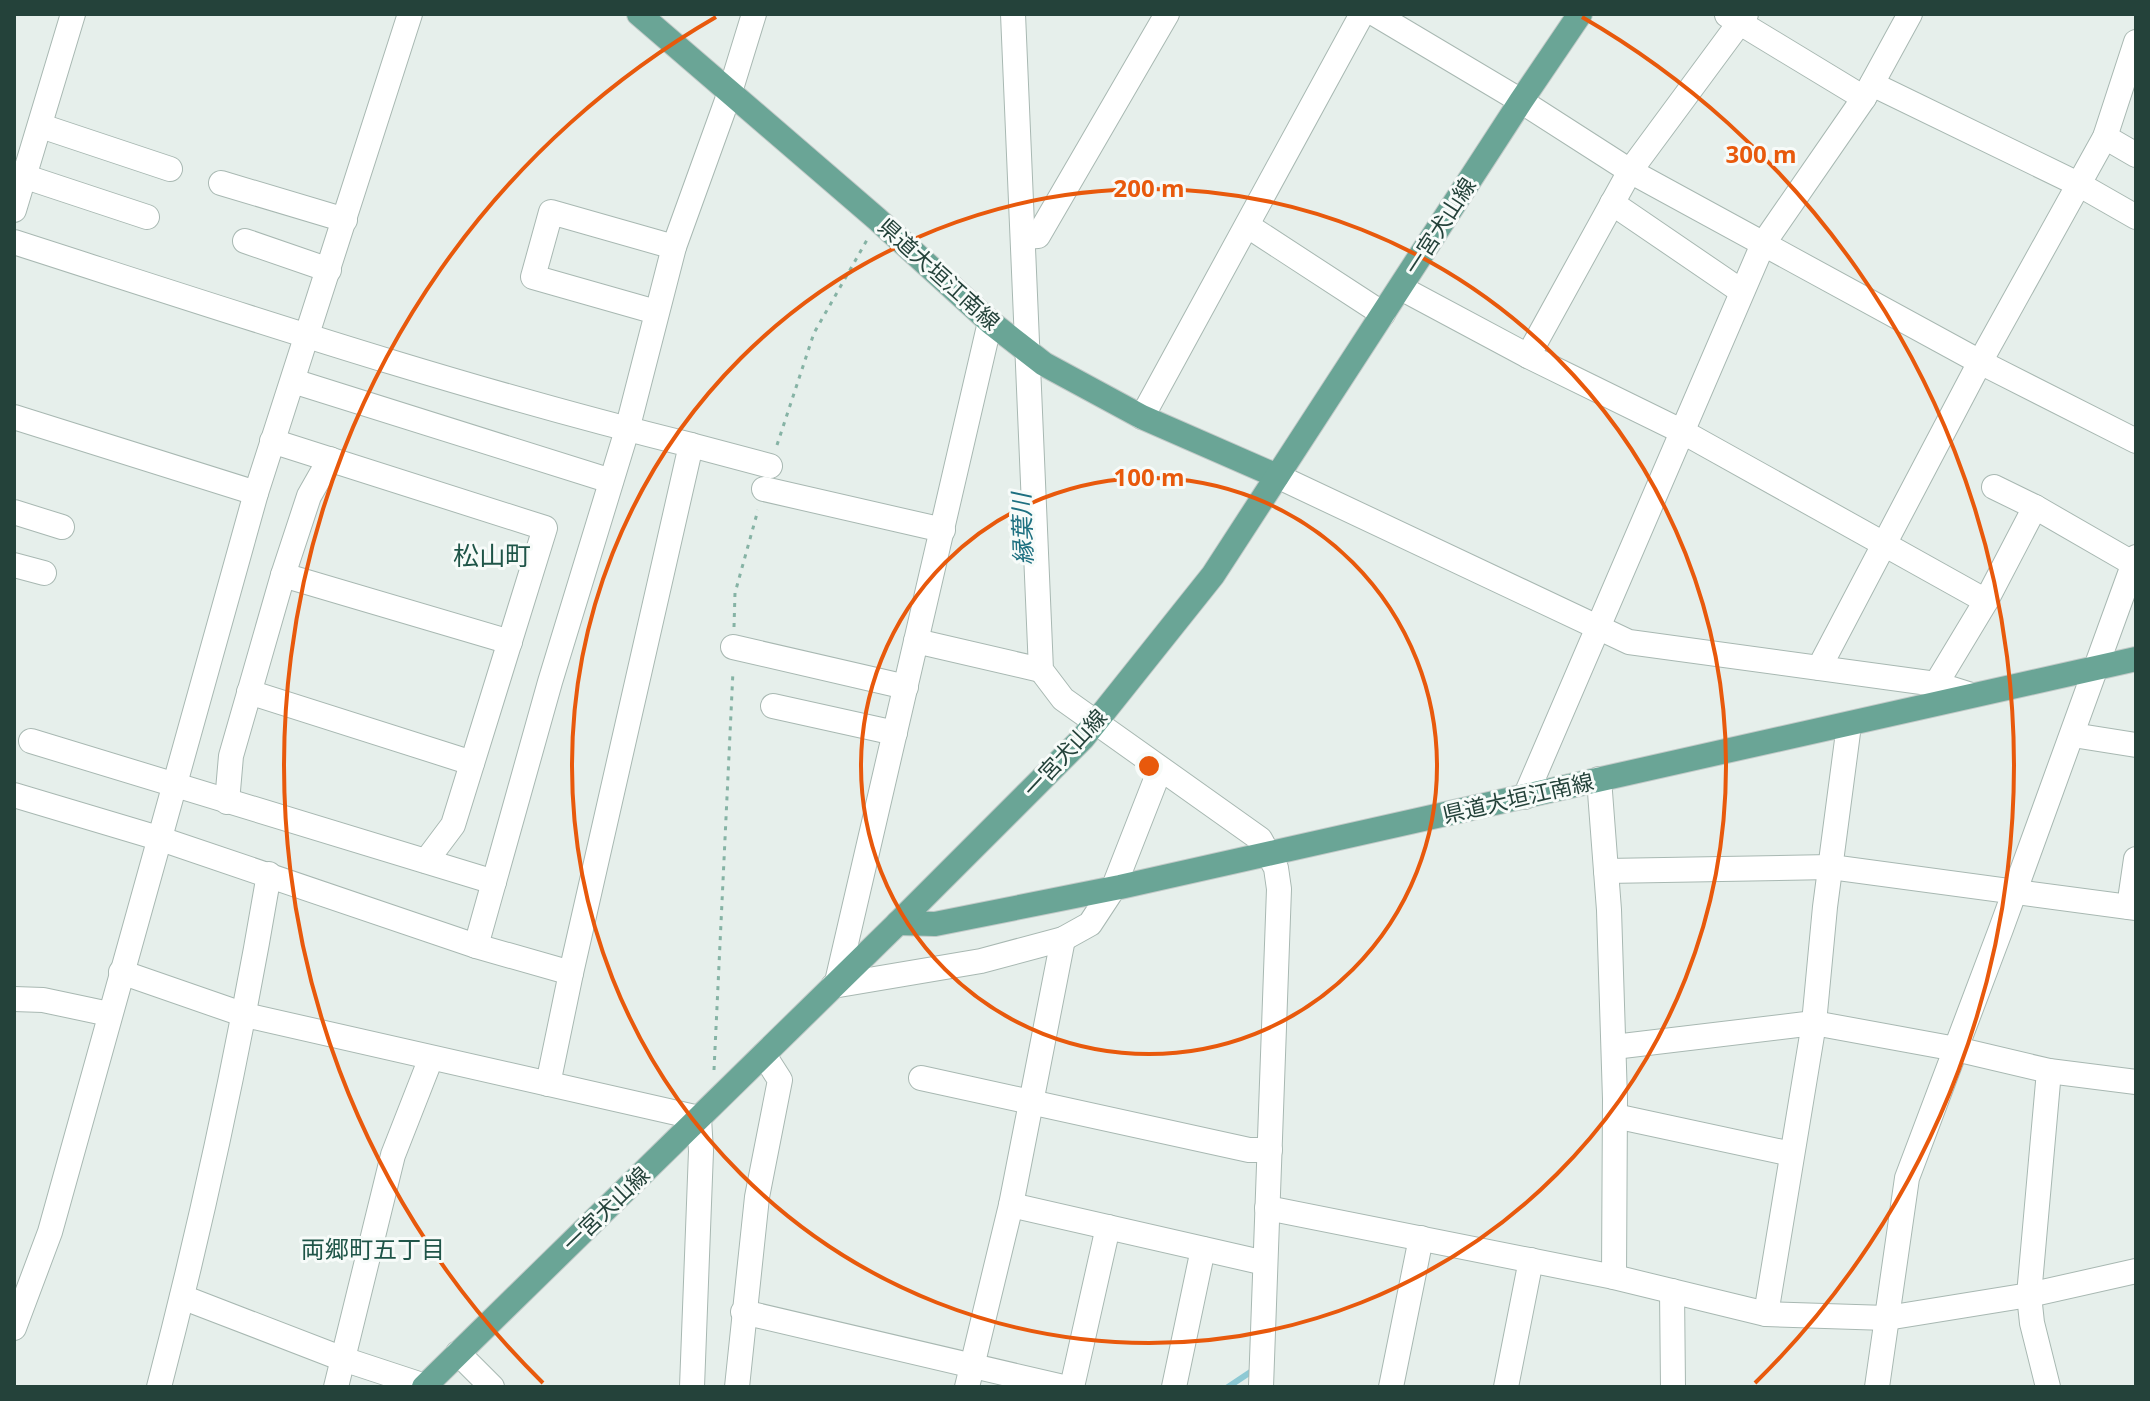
<svg xmlns="http://www.w3.org/2000/svg" width="2150" height="1401" viewBox="0 0 2150 1401" font-family="'Open Sans','Noto Sans JP',sans-serif">
<style>
.lines{fill:none;stroke-linecap:round;stroke-linejoin:round}
.stream{stroke:#8ec9d4;stroke-width:6}
.minor-casing{stroke:#a8b8b2;stroke-width:26}
.major-casing{stroke:#c2cac8;stroke-width:26}
.path{stroke:#86b3a5;stroke-width:3;stroke-dasharray:4 6;stroke-linecap:butt}
.minor{stroke:#fff;stroke-width:24}
.major{stroke:#6aa596;stroke-width:24}
.ring{fill:none;stroke:#e8590c;stroke-width:4}
.labels{text-anchor:middle;stroke-width:6;stroke-linejoin:round;paint-order:stroke}
.street-label{font-size:22px;fill:#24423a;stroke:#f7fbf9}
.water-label{font-size:24px;font-style:italic;fill:#1c6f80;stroke:#f7fbf9}
.neighbourhood-label{font-size:24px;fill:#1f5548;stroke:#f7fbf9}
.quarter-label{font-size:26px;fill:#1f5548;stroke:#f7fbf9}
.centre{fill:#e8590c;stroke:#f7fbf9;stroke-width:4}
.ring-label{font-size:24px;text-anchor:middle;font-weight:bold;fill:#e8590c;stroke:#f7fbf9;stroke-width:6;stroke-linejoin:round;paint-order:stroke}
</style>
<rect width="100%" height="100%" fill="#e6efeb"/>
<g class="lines">
<path class="stream" d="M1228,1387L1252,1371"/>
<defs>
<g id="minor">
<path d="M1013,14L1041,670L1063,699L1260,839L1276,868L1279,889L1261,1387"/>
<path d="M1375,14L1521,101L1630,171L1980,362L2136,441"/>
<path d="M1727,15L1864,98"/>
<path d="M1872,84L2080,185L2136,217"/>
<path d="M41,126L170,169"/>
<path d="M2105,137L2136,155"/>
<path d="M14,173L147,217"/>
<path d="M221,183L345,220"/>
<path d="M1612,203L1741,291"/>
<path d="M14,210L73,14"/>
<path d="M1248,226L1383,314"/>
<path d="M1023,237L1038,236L1167,14"/>
<path d="M245,241L329,270"/>
<path d="M14,242C238,314 462,389 691,445L571,973"/>
<path d="M1401,288L1528,356L1683,432L1986,601"/>
<path d="M656,312L533,277L551,212L674,247"/>
<path d="M1528,356L1630,171L1746,14"/>
<path d="M293,381L611,481"/>
<path d="M14,417L256,493"/>
<path d="M1142,417L1362,14"/>
<path d="M272,441L545,528L453,825L426,861"/>
<path d="M691,445L770,466"/>
<path d="M1277,476L1629,642L1936,684L1971,695"/>
<path d="M1994,487L2035,507L2134,564"/>
<path d="M764,489L943,530"/>
<path d="M14,512L62,527"/>
<path d="M14,565L44,573"/>
<path d="M283,575L510,642"/>
<path d="M916,641L1041,670"/>
<path d="M733,647L906,687"/>
<path d="M1819,668L1980,362L2105,137L2136,42"/>
<path d="M1936,684L1986,601L2035,507"/>
<path d="M249,692L472,763"/>
<path d="M773,706L895,733"/>
<path d="M2073,735L2136,745"/>
<path d="M31,741L494,882"/>
<path d="M1599,779L1609,910L1615,1099L1614,1277"/>
<path d="M14,795L158,838L476,946L571,973L548,1084"/>
<path d="M1525,797L1763,244L1864,98L1910,14"/>
<path d="M227,802L231,756L283,575L309,496L330,459"/>
<path d="M1606,871L1831,867L2136,908"/>
<path d="M2129,907L2136,859"/>
<path d="M476,946L550,682L627,430L674,247L730,92L754,14"/>
<path d="M121,972L245,1015L699,1118L701,1151L692,1387"/>
<path d="M837,982L990,322"/>
<path d="M833,986L981,961L1063,939L1090,924L1113,889L1160,769"/>
<path d="M14,999L43,1000L109,1014"/>
<path d="M1614,1047L1814,1023L1956,1049L2049,1071L2136,1082"/>
<path d="M921,1078L1249,1150H1270"/>
<path d="M1615,1116L1792,1154"/>
<path d="M1011,1205L1265,1263"/>
<path d="M1267,1208L1614,1277L1766,1314L1887,1318L2029,1295L2136,1271"/>
<path d="M1672,1291L1673,1387"/>
<path d="M182,1297L343,1359L425,1386"/>
<path d="M743,1312L1063,1387"/>
<path d="M1766,1314L1814,1023L1825,907L1849,725"/>
<path d="M14,1328L50,1232L256,493L410,14"/>
<path d="M458,1353L492,1387"/>
<path d="M159,1387C203,1218 240,1046 269,874"/>
<path d="M336,1387L393,1155L431,1058"/>
<path d="M737,1387L757,1197L780,1080L764,1055"/>
<path d="M967,1387L1011,1205L1063,939"/>
<path d="M1072,1387L1108,1227"/>
<path d="M1174,1387L1203,1249"/>
<path d="M1391,1387L1421,1238"/>
<path d="M1506,1387L1531,1260"/>
<path d="M1877,1387L1907,1178L2001,929L2136,557"/>
<path d="M2048,1387L2032,1323L2029,1295L2049,1071"/>
</g>
<g id="major">
<path d="M639,14L877,219L990,322L1044,364L1142,417L1277,476"/>
<path d="M898,923L935,924L1120,887L2136,659"/>
<path d="M424,1387L898,923L1083,738L1213,575L1521,101L1580,14"/>
</g>
</defs>
<use href="#minor" class="minor-casing"/>
<use href="#major" class="major-casing"/>
<g class="path">
<path d="M777,445L814,333L867,240"/>
<path d="M734,627L735,593L758,510"/>
<path d="M714,1070L733,671"/>
</g>
<use href="#minor" class="minor"/>
<use href="#major" class="major"/>
</g>
<g class="ring">
<circle cx="1149" cy="766" r="288"/>
<circle cx="1149" cy="766" r="577"/>
<path d="M543 1383A865 865 0 0 1 716 17M1582 17A865 865 0 0 1 1755 1383"/>
</g>
<g class="labels">
<g class="street-label">
<text transform="translate(1440 226) rotate(-57)" y="8">一宮犬山線</text>
<text transform="translate(939 274) rotate(42)" y="8">県道大垣江南線</text>
<text transform="translate(1065 753) rotate(-47)" y="8">一宮犬山線</text>
<text transform="translate(1518 798) rotate(-13)" y="8">県道大垣江南線</text>
<text transform="translate(606 1209) rotate(-44)" y="8">一宮犬山線</text>
</g>
<g class="water-label">
<text transform="translate(1023 529) rotate(-92)" y="8">縁葉川</text>
</g>
<g class="neighbourhood-label">
<text x="373" y="1258">両郷町五丁目</text>
</g>
<g class="quarter-label">
<text x="492" y="565">松山町</text>
</g>
</g>
<circle cx="1149" cy="766" r="12" class="centre"/>
<g class="ring-label">
<text x="1761" y="163">300 m</text>
<text x="1149" y="197">200 m</text>
<text x="1149" y="486">100 m</text>
</g>
<rect width="2150" height="1401" fill="none" stroke="#24423a" stroke-width="32"/>
</svg>
